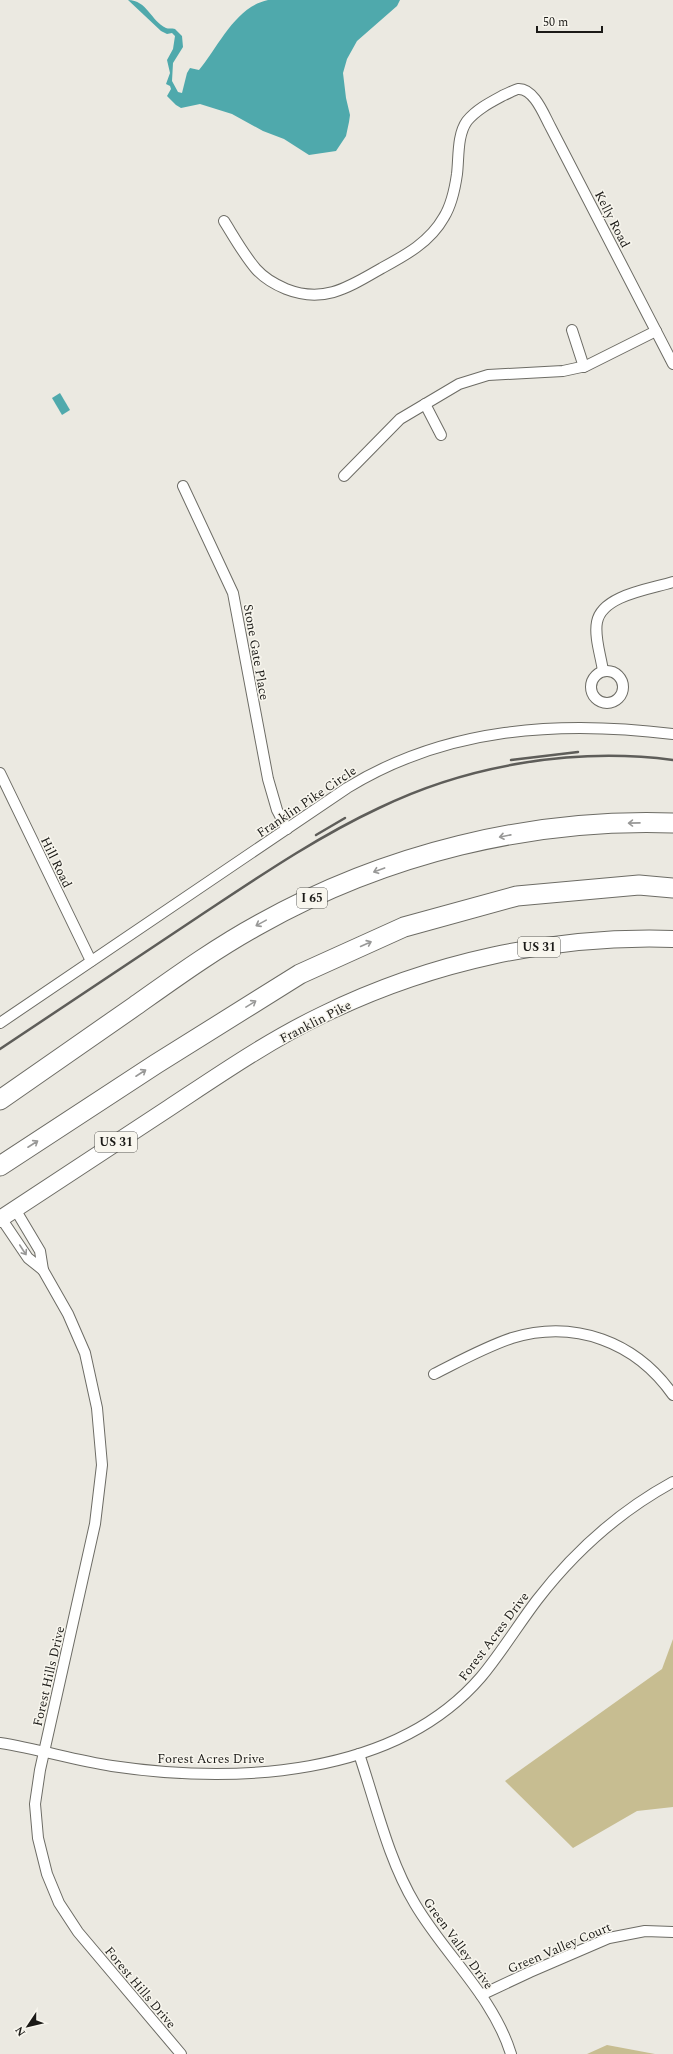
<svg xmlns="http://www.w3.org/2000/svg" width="673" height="2054" viewBox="0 0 673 2054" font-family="Spectral,serif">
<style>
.green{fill:#c7bd91}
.water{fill:#4fa9ac}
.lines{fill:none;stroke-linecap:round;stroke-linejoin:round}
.minor-casing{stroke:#6d6c65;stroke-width:12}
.primary-casing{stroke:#6d6c65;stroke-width:18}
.motorway-casing{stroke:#6d6c65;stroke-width:21}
.minor{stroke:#fff;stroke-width:10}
.primary{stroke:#fff;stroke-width:16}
.motorway{stroke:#fff;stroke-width:19}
.rail{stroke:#5e5d59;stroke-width:2.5}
.oneway{stroke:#989897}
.labels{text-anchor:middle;stroke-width:3;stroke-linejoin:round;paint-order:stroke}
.shield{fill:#f8f6ee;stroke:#5d5c58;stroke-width:1}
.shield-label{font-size:12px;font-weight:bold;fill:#1b1a17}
.street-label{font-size:13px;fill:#1b1a17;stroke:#f8f6ee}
</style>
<rect width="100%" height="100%" fill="#ebe9e1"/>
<g class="green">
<path d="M673,1639V1807L637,1811L573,1848L505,1781L662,1669Z"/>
<path d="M607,2045L655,2054H587Z"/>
</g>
<g class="water">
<path d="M128,0C147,0 151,21 166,28C168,29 172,28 175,29L182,36L183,47L173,63L172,81L178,92L182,93L187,73L190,68L199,70C219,46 235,7 268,0H400L397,6L357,41L347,59L343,73L346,98L350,115L349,122L346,136L336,151L309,155L284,139L263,131L232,114L200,104L181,108L176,105L167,96L171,89L170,86L166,84L170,73L167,60L173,49L175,36L172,33L167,34L161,31Z"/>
<path d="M60,393L70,410L62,415L52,398Z"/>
</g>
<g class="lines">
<defs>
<g id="minor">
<path d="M224,221C234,237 244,255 256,269C264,278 274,284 286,289C324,304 349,287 382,268C406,255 430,242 444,217C452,204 455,188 457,174C459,157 457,135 467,121C477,109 491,102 504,95C509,93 514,90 518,89C534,88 544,115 550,126L673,364"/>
<path d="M572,330L584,367"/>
<path d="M425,404L441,435"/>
<path d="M344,476L400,419L459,384L488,375L563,371L586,366L656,331"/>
<path d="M183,486L233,593L268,779L277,810L287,829"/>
<circle cx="607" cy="687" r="16"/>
<path d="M603,671C601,656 594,637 597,622C602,595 651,589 673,582"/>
<path d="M0,773L91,961"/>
<path d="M0,1023L347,788C446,727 560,720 673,734"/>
<path d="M1,1218L28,1258L43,1270L40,1251L15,1209"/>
<path d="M43,1270L68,1314L85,1353L97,1408L102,1465L95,1524L40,1770L35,1804L38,1838L47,1874L59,1903L78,1932L181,2054"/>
<path d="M434,1374C460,1361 485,1347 512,1338C575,1319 636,1342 673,1395"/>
<path d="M0,1743C38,1749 74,1760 112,1766C234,1784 394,1778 481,1677C501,1653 518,1625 537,1600C574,1552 620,1511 673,1482"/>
<path d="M359,1754C376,1804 388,1859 415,1904C445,1955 493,1996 511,2054"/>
<path d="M481,1995L530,1972L609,1938L645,1931L673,1932"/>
</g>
<path id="primary" d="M0,1219C56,1182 113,1145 169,1108C219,1075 268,1041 322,1015C430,962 553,935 673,939"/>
<g id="motorway">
<path d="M0,1100C45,1069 90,1037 135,1006C176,977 216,948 260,924C385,854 530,818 673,823"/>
<path d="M0,1166L156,1064L300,974L404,927L517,896L639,885L673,888"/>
</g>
</defs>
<use href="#minor" class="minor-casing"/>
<use href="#primary" class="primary-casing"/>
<use href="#motorway" class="motorway-casing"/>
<use href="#minor" class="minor"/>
<use href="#primary" class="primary"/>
<use href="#motorway" class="motorway"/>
<g class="rail">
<path d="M511,760L578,752"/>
<path d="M316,835L345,818"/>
<path d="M0,1049C66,1005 132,961 198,917C257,878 315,838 379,808C467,765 575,747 673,760"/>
</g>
</g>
<defs><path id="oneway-shaft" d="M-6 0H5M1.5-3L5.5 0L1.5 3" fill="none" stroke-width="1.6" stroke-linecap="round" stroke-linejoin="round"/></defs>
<g class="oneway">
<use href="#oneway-shaft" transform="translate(634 823) rotate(179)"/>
<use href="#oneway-shaft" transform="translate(505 836) rotate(169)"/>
<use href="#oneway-shaft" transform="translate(379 870) rotate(160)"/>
<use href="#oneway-shaft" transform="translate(261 923) rotate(151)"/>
<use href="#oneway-shaft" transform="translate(366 944) rotate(-24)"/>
<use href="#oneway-shaft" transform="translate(251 1004) rotate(-32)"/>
<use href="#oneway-shaft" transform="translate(141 1073) rotate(-33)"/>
<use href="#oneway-shaft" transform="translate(33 1144) rotate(-33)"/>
<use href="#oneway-shaft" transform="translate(23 1250) rotate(57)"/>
</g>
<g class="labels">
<g class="shield">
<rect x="297" y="888" width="30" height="20" rx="3"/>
<rect x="518" y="937" width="42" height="20" rx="3"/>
<rect x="95" y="1132" width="42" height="20" rx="3"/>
</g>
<g class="shield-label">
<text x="312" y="902">I 65</text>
<text x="539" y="951">US 31</text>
<text x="116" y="1146">US 31</text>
</g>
<g class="street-label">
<text transform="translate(613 219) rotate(63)" y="5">Kelly Road</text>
<text transform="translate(257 652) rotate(80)" y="5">Stone Gate Place</text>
<text transform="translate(306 801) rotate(-34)" y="5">Franklin Pike Circle</text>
<text transform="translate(57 862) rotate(64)" y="5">Hill Road</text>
<text transform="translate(315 1021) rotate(-27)" y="5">Franklin Pike</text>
<text transform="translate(493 1636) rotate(-53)" y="5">Forest Acres Drive</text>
<text transform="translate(48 1676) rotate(-77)" y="5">Forest Hills Drive</text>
<text x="211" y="1763">Forest Acres Drive</text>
<text transform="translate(459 1943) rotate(54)" y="5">Green Valley Drive</text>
<text transform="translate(559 1947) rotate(-23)" y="5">Green Valley Court</text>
<text transform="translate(141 1987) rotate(50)" y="5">Forest Hills Drive</text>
</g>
</g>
<g transform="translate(28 2026) rotate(235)" stroke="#f8f6ee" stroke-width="3" paint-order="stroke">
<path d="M0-3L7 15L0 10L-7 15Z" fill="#1b1a17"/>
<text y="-6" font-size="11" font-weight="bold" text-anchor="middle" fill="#1b1a17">N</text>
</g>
<path d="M537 26v6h65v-6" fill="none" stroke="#1b1a17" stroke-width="2"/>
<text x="543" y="26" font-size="12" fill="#1b1a17" stroke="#f8f6ee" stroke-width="3" paint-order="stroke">50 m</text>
</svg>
